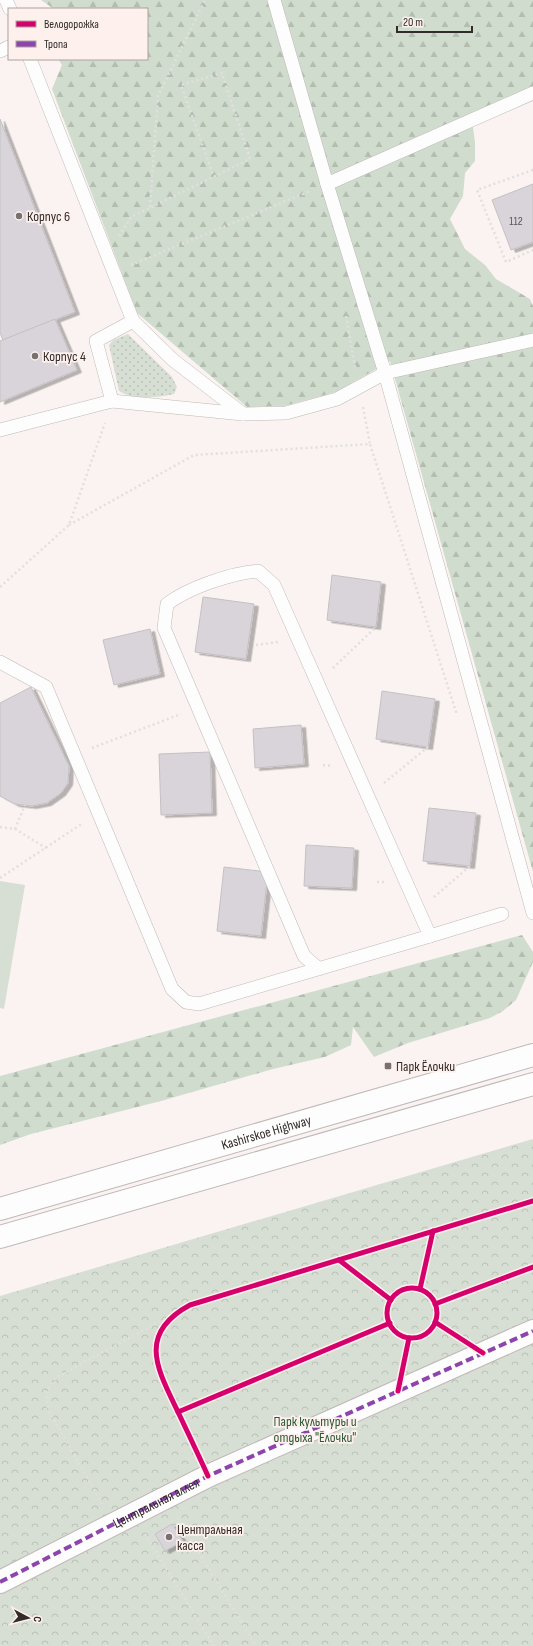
<svg xmlns="http://www.w3.org/2000/svg" width="533" height="1646" viewBox="0 0 533 1646" font-family="'Sofia Sans Condensed',sans-serif">
<style>
.grass{fill:url(#grass-dots)}
.forest{fill:url(#forest-firs)}
.park{fill:url(#park-crowns)}
.pitch{fill:#d7dfd4}
.building{fill:#d8d4da;stroke:#c4c1c3;filter:url(#shadow)}
.lines{fill:none;stroke-linecap:round;stroke-linejoin:round}
.lane-casing{stroke:#bfb9b7;stroke-width:14}
.street-casing{stroke:#bfb9b7;stroke-width:24}
.primary-casing{stroke:#bfb9b7;stroke-width:24}
.path{stroke:#e1dfdf;stroke-width:2.5;stroke-dasharray:2 3;stroke-linecap:butt}
.lane{stroke:#fefdfd;stroke-width:13}
.street{stroke:#fefdfd;stroke-width:22}
.primary{stroke:#fefdfd;stroke-width:22}
.quiet{stroke:#8e44ad;stroke-width:4;stroke-dasharray:8 4;stroke-linecap:butt}
.cycleway-casing{stroke:#fef1ed;stroke-width:8}
.cycleway{stroke:#d6006c;stroke-width:5}
.poi-dot{fill:#77716f;stroke:#fef1ed;stroke-width:1.5}
.labels{text-anchor:middle;stroke-width:3.5;stroke-linejoin:round;paint-order:stroke}
.number-label{font-size:12px;fill:#5b5555}
.poi-label{font-size:14px;fill:#312b29;stroke:#fef1ed;text-anchor:start}
.street-label{font-size:14px;fill:#312b29;stroke:#fef1ed}
.park-label{font-size:14px;fill:#2a5934;stroke:#fef1ed}
</style>
<defs>
<pattern id="grass-dots" width="8" height="8" patternUnits="userSpaceOnUse"><rect width="8" height="8" fill="#d7dfd4"/><path d="M2 2h.1M6 6h.1" fill="none" stroke="#b9c0b6" stroke-width="1.8" stroke-linecap="round"/></pattern>
<pattern id="forest-firs" width="22" height="20" patternUnits="userSpaceOnUse"><rect width="22" height="20" fill="#d0ddce"/><path d="M5 1l3.5 6h-7zM16 11l3.5 6h-7z" fill="#b3beb1"/></pattern>
<pattern id="park-crowns" width="20" height="18" patternUnits="userSpaceOnUse"><rect width="20" height="18" fill="#d7dfd4"/><path d="M2 6a3 3 0 1 1 6 0M12 15a3 3 0 1 1 6 0" fill="none" stroke="#b9c0b6"/></pattern>
<filter id="shadow"><feDropShadow dx="4.5" dy="2.5" stdDeviation="0" flood-color="#0004"/></filter>
</defs>
<rect width="100%" height="100%" fill="#faf3f1"/>
<path class="grass" d="M128,334L172,377L177,387L174,394C158,398 132,400 119,391L109,345L113,340Z"/>
<g class="forest">
<path d="M41,0H533V95L472,120L475,142V161L465,173L463,196L450,219L465,249L485,265L496,279L530,299L533,306V872L390,361L336,392L284,406L247,407L137,313L52,89L62,65L58,59H147V9H54Z"/>
<path d="M522,935L533,952V962L516,1000L503,1011L490,1018L408,1043L374,1057L353,1027L351,1045L325,1057L273,1069L161,1101L31,1134L0,1145V1076Z"/>
</g>
<path class="park" d="M533,1139V1646H0V1296Z"/>
<path class="pitch" d="M0,881L25,885L4,1009L0,1008Z"/>
<g class="building">
<path d="M0,119L75,312L3,340L0,333Z"/>
<path d="M533,184V242L511,250L492,200Z"/>
<path d="M55,319L77,370L0,402V341Z"/>
<path d="M332,575L381,582L376,627L327,620Z"/>
<path d="M203,597L254,604L246,659L195,652Z"/>
<path d="M150,629L160,674L114,685L103,640Z"/>
<path d="M31,687L69,766L68,783L61,793L47,803L32,806L15,804L0,796V703Z"/>
<path d="M382,691L435,699L428,747L376,739Z"/>
<path d="M301,725L304,764L255,768L253,729Z"/>
<path d="M210,752L212,813L161,815L159,754Z"/>
<path d="M429,808L476,813L470,866L423,861Z"/>
<path d="M306,845L354,848L352,888L304,886Z"/>
<path d="M224,867L268,872L261,936L217,931Z"/>
<path d="M172,1524L183,1541L165,1551L155,1534Z"/>
</g>
<g class="lines">
<defs>
<g id="lane">
<path d="M6,0L10,9"/>
<path d="M274,0L327,184L385,373L533,913"/>
<path d="M0,51L9,47"/>
<path d="M30,59L133,321L173,360L243,414L286,413L337,399L385,373L533,340"/>
<path d="M327,184L533,93"/>
<path d="M112,401L96,341L133,321"/>
<path d="M0,430L112,401L243,414"/>
<path d="M0,662L46,687L172,989L186,1002L199,1004L430,936L274,585L258,571C231,573 188,588 167,604L164,628L304,956L319,969"/>
<path d="M430,936L502,914"/>
</g>
<path id="street" d="M0,1582L208,1476L533,1331"/>
<g id="primary">
<path id="s1" d="M0,1209L533,1055"/>
<path d="M0,1237L533,1084"/>
</g>
</defs>
<use href="#lane" class="lane-casing"/>
<use href="#street" class="street-casing"/>
<use href="#primary" class="primary-casing"/>
<g class="path">
<path d="M533,170L477,190L506,262L533,250"/>
<path d="M150,207L158,96L205,0"/>
<path d="M119,236L131,217L250,159L222,73L181,85L214,177"/>
<path d="M131,265L310,191"/>
<path d="M346,316L355,367"/>
<path d="M363,407L370,444"/>
<path d="M69,525L194,455L370,444L457,715"/>
<path d="M0,587L69,525L105,423"/>
<path d="M256,645L278,642"/>
<path d="M333,668L376,627"/>
<path d="M92,748L181,714"/>
<path d="M323,765L333,766"/>
<path d="M384,783L428,747"/>
<path d="M0,827L15,829L46,848"/>
<path d="M15,829L25,805"/>
<path d="M0,878L83,823"/>
<path d="M377,882H385"/>
<path d="M434,897L470,866"/>
<path d="M102,1504L49,1411C45,1399 46,1386 57,1377L181,1310"/>
<path d="M178,1518L256,1646"/>
<path d="M145,1534L214,1646"/>
</g>
<use href="#lane" class="lane"/>
<use href="#street" class="street"/>
<use href="#primary" class="primary"/>
<path class="quiet" id="s2" d="M0,1582L208,1476L533,1331"/>
<defs>
<g id="cycleway">
<path d="M339,1260L391,1300"/>
<circle cx="412" cy="1313" r="25"/>
<path d="M420,1289L433,1231"/>
<path d="M435,1304L533,1267"/>
<path d="M435,1322L483,1353"/>
<path d="M398,1391L409,1338"/>
<path d="M178,1412L390,1323"/>
<path d="M208,1476C198,1454 188,1433 178,1412C158,1370 136,1334 190,1305L533,1201"/>
</g>
</defs>
<use href="#cycleway" class="cycleway-casing"/>
<use href="#cycleway" class="cycleway"/>
</g>
<g class="poi-dot">
<circle cx="19" cy="216" r="4"/>
<circle cx="35" cy="356" r="4"/>
<rect x="384" y="1062" width="8" height="8" rx="2"/>
<circle cx="169" cy="1537" r="4"/>
</g>
<g class="labels">
<g class="number-label">
<text x="516" y="225">112</text>
</g>
<g class="poi-label">
<text x="27" y="221">Корпус 6</text>
<text x="43" y="361">Корпус 4</text>
<text x="396" y="1071">Парк Ёлочки</text>
<text x="177" y="1534">Центральная<tspan x="177" dy="16">касса</tspan></text>
</g>
<g class="street-label">
<text dy="5" stroke="none"><textPath href="#s1" startOffset="277">Kashirskoe Highway</textPath></text>
<text dy="5" stroke="none"><textPath href="#s2" startOffset="175">Центральная аллея</textPath></text>
</g>
<g class="park-label">
<text x="315" y="1426">Парк культуры и<tspan x="315" dy="16">отдыха "Ёлочки"</tspan></text>
</g>
</g>
<rect x="8" y="8" width="140" height="52" fill="#fef1ed" stroke="#aca29f"/>
<rect x="16" y="21" width="20" height="6" fill="#d6006c" stroke="#aca29f"/>
<text x="44" y="28" font-size="12" fill="#312b29">Велодорожка</text>
<rect x="16" y="41" width="20" height="6" fill="#8e44ad" stroke="#aca29f"/>
<text x="44" y="48" font-size="12" fill="#312b29">Тропа</text>
<g transform="translate(28 1618) rotate(97)" stroke="#fef1ed" stroke-width="3" paint-order="stroke">
<path d="M0-3L7 15L0 10L-7 15Z" fill="#312b29"/>
<text y="-6" font-size="11" font-weight="bold" text-anchor="middle" fill="#312b29">С</text>
</g>
<path d="M397 26v6h75v-6" fill="none" stroke="#312b29" stroke-width="2"/>
<text x="403" y="26" font-size="12" fill="#312b29" stroke="#fef1ed" stroke-width="3" paint-order="stroke">20 m</text>
</svg>
